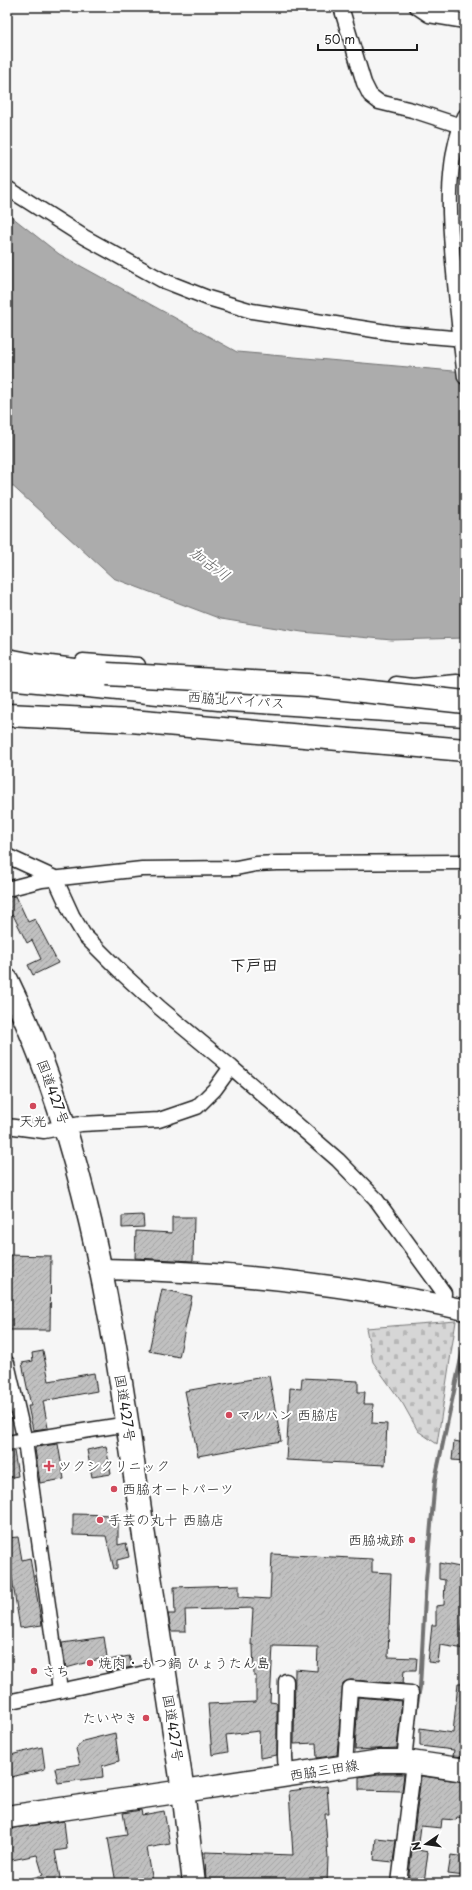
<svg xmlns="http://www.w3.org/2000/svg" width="472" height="1890" viewBox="0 0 472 1890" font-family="'Playpen Sans','Klee One',sans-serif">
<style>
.cemetery{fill:url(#cemetery-stones);stroke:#797979}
.water{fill:#acacac;stroke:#727272}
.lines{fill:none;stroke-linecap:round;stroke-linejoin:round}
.stream{stroke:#727272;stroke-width:4}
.building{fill:url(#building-hatch);stroke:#1c1c1c}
.street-casing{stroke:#1c1c1c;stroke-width:17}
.secondary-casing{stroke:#1c1c1c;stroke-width:23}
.primary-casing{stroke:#1c1c1c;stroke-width:25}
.highway-casing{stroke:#1c1c1c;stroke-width:25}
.street{stroke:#fff;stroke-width:14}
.secondary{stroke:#fff;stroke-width:20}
.primary{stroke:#fff;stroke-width:22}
.highway{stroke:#fff;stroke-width:22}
.highway-bridge-casing{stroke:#1c1c1c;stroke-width:25;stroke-linecap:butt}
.highway-bridge{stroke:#fff;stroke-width:22}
.poi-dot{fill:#d1495b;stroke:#fff;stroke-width:1.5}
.labels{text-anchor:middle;stroke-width:4;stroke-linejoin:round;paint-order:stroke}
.street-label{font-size:14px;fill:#1c1c1c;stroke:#fff}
.poi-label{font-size:14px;fill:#1c1c1c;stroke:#fff;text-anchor:start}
.water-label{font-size:15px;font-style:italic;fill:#5d5d5d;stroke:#fff}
.quarter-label{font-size:16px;font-weight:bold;fill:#1c1c1c;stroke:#fff}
</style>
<defs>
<pattern id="cemetery-stones" width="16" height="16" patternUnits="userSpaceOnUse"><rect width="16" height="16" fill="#d6d6d6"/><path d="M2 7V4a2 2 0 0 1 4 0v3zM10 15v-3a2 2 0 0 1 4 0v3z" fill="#b7b7b7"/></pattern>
<pattern id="building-hatch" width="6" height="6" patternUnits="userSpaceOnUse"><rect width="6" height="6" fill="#c0c0c0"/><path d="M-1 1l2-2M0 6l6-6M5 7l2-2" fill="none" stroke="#a4a4a4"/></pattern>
</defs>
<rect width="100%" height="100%" fill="#f6f6f6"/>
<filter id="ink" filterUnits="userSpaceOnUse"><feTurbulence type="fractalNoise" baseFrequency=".025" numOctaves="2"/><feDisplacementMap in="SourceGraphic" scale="8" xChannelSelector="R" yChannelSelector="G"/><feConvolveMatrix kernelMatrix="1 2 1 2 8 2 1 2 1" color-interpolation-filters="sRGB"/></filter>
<g filter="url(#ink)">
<path class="cemetery" d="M456,1321L437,1444L418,1431L403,1404L373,1362L366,1328Z"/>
<path class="water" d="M7,213L59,254L237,352L465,372V638L392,640L302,632L221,619L113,578L7,481Z"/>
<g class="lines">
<path class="stream" d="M415,1715L420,1687L426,1580L435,1480L465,1340"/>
</g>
<g class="building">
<path d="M16,896L28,922L35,919L58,963L33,975L28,965L41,959L32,940L27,943L13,915L7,918V897Z"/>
<path d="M143,1215L144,1227L122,1228V1216Z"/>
<path d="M172,1217H194L193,1261L135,1258L136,1231L172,1233Z"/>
<path d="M7,1255L51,1256L50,1330H7Z"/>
<path d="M162,1289L192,1296L179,1357L149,1351Z"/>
<path d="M43,1351L49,1381L94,1373L97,1391L43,1401L48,1428L33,1430L28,1406H31L22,1363L33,1361L32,1353Z"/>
<path d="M269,1376L281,1441L198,1456L185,1391Z"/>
<path d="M302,1378L358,1381V1392H365L364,1404H373L372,1423L387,1424L385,1465L286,1460L290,1388L301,1389Z"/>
<path d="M454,1441L465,1443V1461L452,1460Z"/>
<path d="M58,1444L64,1479L40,1483L35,1449L36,1447Z"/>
<path d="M106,1446L111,1474L92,1477L87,1450Z"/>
<path d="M7,1451H14L18,1476L7,1478Z"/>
<path d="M73,1514L118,1515V1545L126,1543L129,1557L117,1560V1568L114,1569L106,1536L73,1535Z"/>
<path d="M18,1537L22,1560L30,1558L42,1625L20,1628L12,1578H7V1538Z"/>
<path d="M272,1554L372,1559V1572L391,1573L388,1657L417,1658L416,1670H404L403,1684L351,1680L343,1683L337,1755L317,1758L316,1743L294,1744L295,1669L317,1671L318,1647L273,1646L270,1702L277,1703V1755L260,1758L259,1731L226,1735L228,1752L212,1755L208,1704L256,1702V1676H254L253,1645H251L253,1608L185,1610L186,1631H171L168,1614H175L174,1587L239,1585V1597L270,1599Z"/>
<path d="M439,1563L465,1568V1612L461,1631H465V1649L440,1645L438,1663L428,1662L432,1625H436V1606L444,1605L445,1580L439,1579Z"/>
<path d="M104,1637L107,1657L66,1668L62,1643Z"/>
<path d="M129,1656L132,1667L106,1672L104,1661Z"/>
<path d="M458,1683H465V1757L453,1756L454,1750L420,1746V1728L453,1733Z"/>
<path d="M358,1697L402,1701L397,1748L355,1750Z"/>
<path d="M115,1733L119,1761L102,1766L103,1777L58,1783L55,1768L80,1764L76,1749L83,1741Z"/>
<path d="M42,1747L45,1769L7,1778V1756Z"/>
<path d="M378,1774H404L402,1791L359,1790V1777Z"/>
<path d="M421,1776L465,1782V1818L457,1817L456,1820L442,1819L441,1828L421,1826L418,1850L428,1852L424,1883H408Z"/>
<path d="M327,1786L329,1814H325L328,1858L327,1883H206L205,1852L293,1855L289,1791Z"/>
<path d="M141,1810L142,1815L164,1811L170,1844L147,1848L153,1882L116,1883L108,1838L127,1835L123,1813Z"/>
<path d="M64,1821L67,1849L55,1851L61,1883H25V1880L43,1875L37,1855L7,1861V1829Z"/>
<path d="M376,1838L396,1840L393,1862L374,1860Z"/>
<path d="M451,1855L465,1857V1876L448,1874Z"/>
</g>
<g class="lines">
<defs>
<g id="street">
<path d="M341,7L364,83L370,95L379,102L412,110L461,126"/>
<path d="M417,7L429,15L465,21"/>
<path d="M465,116C443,164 450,231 455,283C458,314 461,346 465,377"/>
<path d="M7,188L84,237L162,280L208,298L252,311L393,333L465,339"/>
<path d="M83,661L138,665"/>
<path d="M396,684L413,686L457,682"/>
<path d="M438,694L465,689"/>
<path d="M7,856L55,878L72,915L84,935L124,975L160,1008L231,1067L338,1160L375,1198L444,1293L443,1305"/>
<path d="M7,889L42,880L142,869L236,868L256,864L277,863L465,862"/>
<path d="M7,1126L44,1131L81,1124L159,1120L197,1107L215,1089L231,1067"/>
<path d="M7,1363L25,1441L60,1690"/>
<path d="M7,1443L128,1424"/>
<path d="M286,1681L285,1756L286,1776"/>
<path d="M7,1702L164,1669"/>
<path d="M345,1766L350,1688L411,1693L404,1761"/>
<path d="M399,1883L414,1763"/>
</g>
<path id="secondary" d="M101,1269C221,1271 348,1284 465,1310"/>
<path id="primary" d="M194,1883L183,1791L381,1761H404L465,1770"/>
<g id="highway">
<path d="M7,660L34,665L107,674"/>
<path d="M7,678L229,700L465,715"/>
<path d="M7,715L131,721L465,750"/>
<path d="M7,980C83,1135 111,1308 135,1476C151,1581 166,1686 183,1791L7,1817"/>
</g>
</defs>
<use href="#street" class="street-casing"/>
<use href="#secondary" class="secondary-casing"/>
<use href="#primary" class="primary-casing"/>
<use href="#highway" class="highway-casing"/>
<use href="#street" class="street"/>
<use href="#secondary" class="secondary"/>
<use href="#primary" class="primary"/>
<use href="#highway" class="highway"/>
<defs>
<path id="highway-bridge" d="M107,674L307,685L465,702"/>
</defs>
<use href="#highway-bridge" class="highway-bridge-casing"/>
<use href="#highway-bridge" class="highway-bridge"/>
</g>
</g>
<g class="poi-dot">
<circle cx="33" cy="1106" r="4"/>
<circle cx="229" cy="1415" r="4"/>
<path d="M47 1460h4v4h4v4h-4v4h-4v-4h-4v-4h4z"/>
<circle cx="114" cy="1489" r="4"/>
<circle cx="100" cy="1520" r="4"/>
<circle cx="412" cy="1540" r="4"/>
<circle cx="90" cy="1663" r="4"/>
<circle cx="34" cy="1671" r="4"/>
<circle cx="146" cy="1718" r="4"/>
</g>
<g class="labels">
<g class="street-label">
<text transform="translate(236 700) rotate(4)" y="5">西脇北バイパス</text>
<text transform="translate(53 1092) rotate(70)" y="5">国道427号</text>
<text transform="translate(125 1408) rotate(81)" y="5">国道427号</text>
<text transform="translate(173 1728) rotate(81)" y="5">国道427号</text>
<text transform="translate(324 1770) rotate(-9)" y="5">西脇三田線</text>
</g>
<g class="poi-label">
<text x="33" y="1126" text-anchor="middle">天光</text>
<text x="237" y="1420">マルハン 西脇店</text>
<text x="58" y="1471">ツクシクリニック</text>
<text x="122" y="1494">西脇オートパーツ</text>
<text x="108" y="1525">手芸の丸十 西脇店</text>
<text x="404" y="1545" text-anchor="end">西脇城跡</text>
<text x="98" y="1668">焼肉・もつ鍋 ひょうたん島</text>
<text x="42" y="1676">さち</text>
<text x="138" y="1723" text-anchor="end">たいやき</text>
</g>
<g class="water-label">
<text transform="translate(210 564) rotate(37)" y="5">加古川</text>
</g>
<g class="quarter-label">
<text x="254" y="971">下戸田</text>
</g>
</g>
<rect width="472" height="1890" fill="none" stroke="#fff" stroke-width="24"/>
<rect x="12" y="12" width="448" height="1866" fill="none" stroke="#1c1c1c" stroke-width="1.5" filter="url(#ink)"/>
<g transform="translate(426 1844) rotate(257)" stroke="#ffffff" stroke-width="3" paint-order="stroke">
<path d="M0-3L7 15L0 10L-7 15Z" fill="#1c1c1c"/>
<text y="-6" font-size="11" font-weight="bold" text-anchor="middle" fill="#1c1c1c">N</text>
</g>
<path d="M318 44v6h99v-6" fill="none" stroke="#1c1c1c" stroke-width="2"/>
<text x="324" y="44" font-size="12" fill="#1c1c1c" stroke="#ffffff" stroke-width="3" paint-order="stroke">50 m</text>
</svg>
